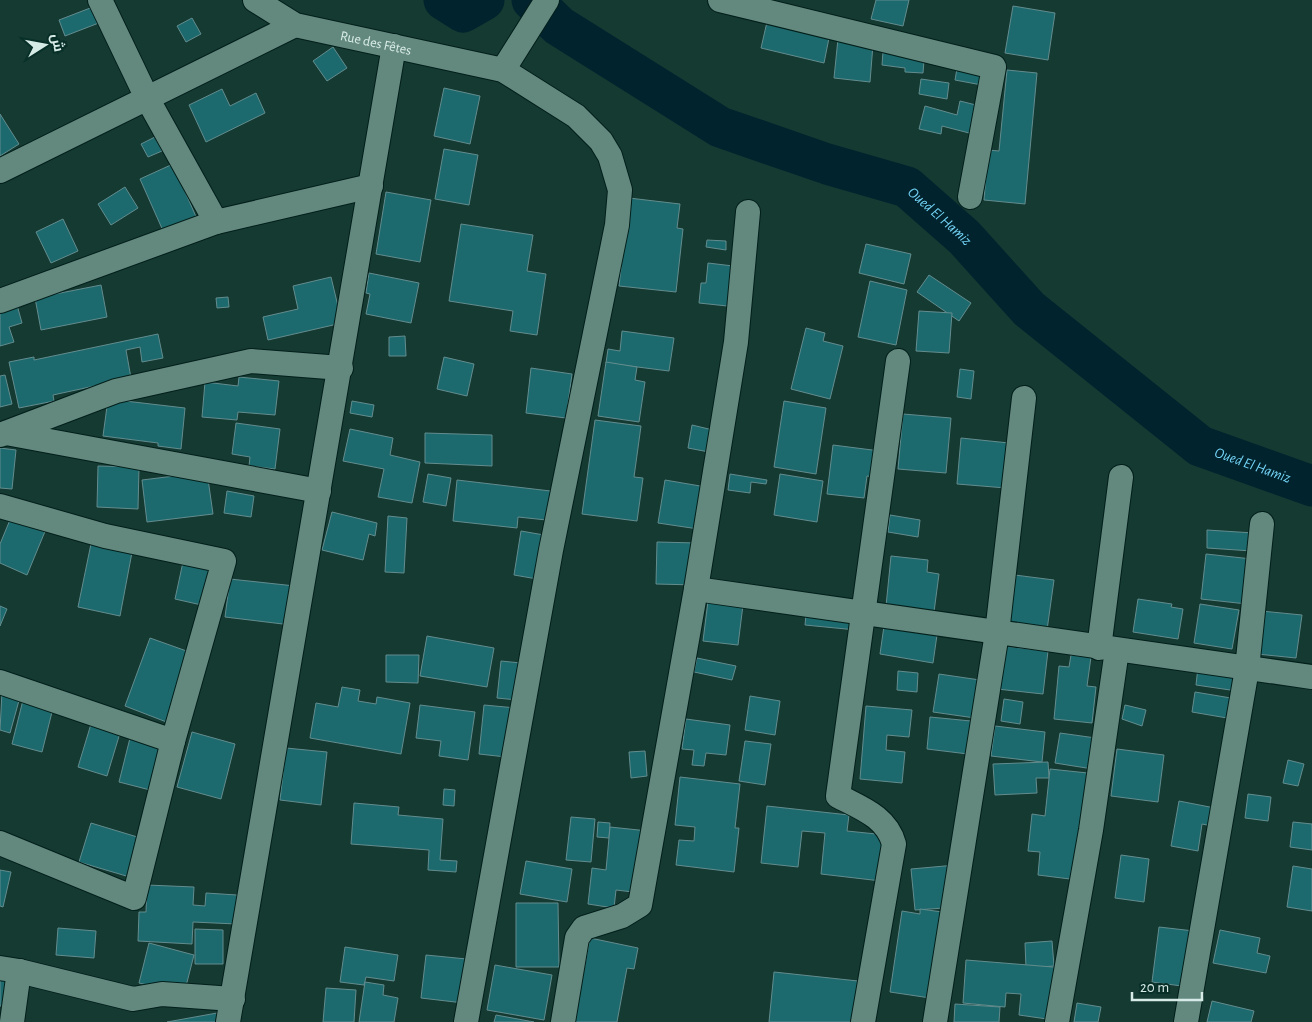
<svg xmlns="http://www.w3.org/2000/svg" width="1312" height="1022" viewBox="0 0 1312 1022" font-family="'Alegreya Sans',Cairo,sans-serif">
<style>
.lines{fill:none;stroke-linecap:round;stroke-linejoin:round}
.stream{stroke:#415f65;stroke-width:7}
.river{stroke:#01232e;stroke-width:41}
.building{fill:#1d6a6e;stroke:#638c8e}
.street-casing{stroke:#031f1a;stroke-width:26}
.street{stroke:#63897f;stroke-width:24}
.labels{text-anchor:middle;stroke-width:4.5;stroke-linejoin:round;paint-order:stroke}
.street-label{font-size:14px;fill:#d7ebe6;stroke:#082f28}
.water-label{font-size:15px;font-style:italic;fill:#73d3f5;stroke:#082f28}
</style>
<rect width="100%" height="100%" fill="#143a32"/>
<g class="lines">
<path class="stream" d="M463,12L468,0"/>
<g class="river">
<path d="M444,0L463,12L484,0"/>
<path id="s1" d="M532,0L559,26L720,127L827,164L907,187L964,237L1029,309L1200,446L1312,486"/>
</g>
</g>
<g class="building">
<path d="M876,0H909L903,26L871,19Z"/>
<path d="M98,5L104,21L65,36L59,20Z"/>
<path d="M1013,6L1055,13L1048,60L1005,53Z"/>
<path d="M770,9L832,23L824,63L761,48Z"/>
<path d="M192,18L201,34L186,42L177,26Z"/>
<path d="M839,29L874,32L870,82L834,78Z"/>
<path d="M884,38L924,60L923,73L905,72V68L882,65Z"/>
<path d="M333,47L347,68L327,81L313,61Z"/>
<path d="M959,57L992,63L987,86L955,80Z"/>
<path d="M1007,70L1037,73L1025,204L984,200L988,150L999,151Z"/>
<path d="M921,79L949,83L947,99L919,94Z"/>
<path d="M444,88L480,96L470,144L434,136Z"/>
<path d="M222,89L230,106L256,93L265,113L206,142L189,105Z"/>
<path d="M960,101L980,106L973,134L942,126L941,134L919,129L925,106L957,115Z"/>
<path d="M0,114L19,144L0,156Z"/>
<path d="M155,137L162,151L148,157L141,144Z"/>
<path d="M444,149L478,155L469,205L435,199Z"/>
<path d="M173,164L197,219L164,233L140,179Z"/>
<path d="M125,187L138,208L111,225L98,204Z"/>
<path d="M386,192L431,200L420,262L376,254Z"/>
<path d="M629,198L680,204L677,228L683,229L676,292L619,286Z"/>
<path d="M63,219L78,251L51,263L36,232Z"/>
<path d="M461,224L533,235L527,271L546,274L537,335L510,331L513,311L449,301Z"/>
<path d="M707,240L726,241V250L706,247Z"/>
<path d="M866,244L911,254L904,284L859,273Z"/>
<path d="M708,263L750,268L746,308L699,303L701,283H706Z"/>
<path d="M369,273L419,283L411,323L366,314L370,294L366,293Z"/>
<path d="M929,275L971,303L959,321L917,292Z"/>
<path d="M331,277L342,323L268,340L263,317L298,309L293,286Z"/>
<path d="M870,281L907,290L896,345L858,337Z"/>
<path d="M101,285L107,317L41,330L35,298Z"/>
<path d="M228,297L229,307L217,308L216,298Z"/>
<path d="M17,305L22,323L9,327L14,342L0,346V310Z"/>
<path d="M919,311L952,313L949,353L916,351Z"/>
<path d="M806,328L825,333L823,341L843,346L830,399L791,389Z"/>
<path d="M622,331L674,338L669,371L606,363L608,349L620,351Z"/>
<path d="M158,334L163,358L142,362L140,347L126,350L131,378L53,395L54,401L19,408L9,362L34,357V360Z"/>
<path d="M405,336L406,356H389V337Z"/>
<path d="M444,357L474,364L467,396L437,389Z"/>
<path d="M606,362L637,367L635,380L645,382L639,422L598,416Z"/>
<path d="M531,368L572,374L566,418L526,413Z"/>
<path d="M960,369L974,371L971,399L957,397Z"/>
<path d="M5,375L12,404L0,407V376Z"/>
<path d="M239,377L279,381L275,415L238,412L237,420L202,417L205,382L238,386Z"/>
<path d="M108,399L185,408L181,449L158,446V443L103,436Z"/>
<path d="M352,401L374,405L372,417L350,413Z"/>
<path d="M784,401L826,408L816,474L774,467Z"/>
<path d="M903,414L951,418L946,473L898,469Z"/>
<path d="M595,420L641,426L634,477L643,478L637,521L582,514Z"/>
<path d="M236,423L280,429L275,469L249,466L250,457L232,454Z"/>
<path d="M692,425L713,430L709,452L688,448Z"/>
<path d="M350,429L393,438L390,455L420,462L412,503L378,497L384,469L343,461Z"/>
<path d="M425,433L492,435V466L425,463Z"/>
<path d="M961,438L1009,443L1006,488L957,484Z"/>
<path d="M833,445L880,451L877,477L867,476L864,498L827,494Z"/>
<path d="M0,448L16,450L12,489L0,488Z"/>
<path d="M98,466L139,467L138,509L97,507Z"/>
<path d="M207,472L213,514L147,522L142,480Z"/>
<path d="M428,474L451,478L446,506L423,502Z"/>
<path d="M730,474L767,480L766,484L751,482L750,493L728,490Z"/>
<path d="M780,474L823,481L817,522L774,515Z"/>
<path d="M457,480L559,492L556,521L518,517L517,528L453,521Z"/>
<path d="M665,480L712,488L705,530L658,523Z"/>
<path d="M227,491L254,496L251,517L224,513Z"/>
<path d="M332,512L377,523L375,536L369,534L363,560L322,550Z"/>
<path d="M12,515L46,529L27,575L0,563V544Z"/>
<path d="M890,515L920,520L918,537L888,532Z"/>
<path d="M388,516L407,518L404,573L385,572Z"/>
<path d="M1207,530L1254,533L1252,551L1207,548Z"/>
<path d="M521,531L550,536L543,580L514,575Z"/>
<path d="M92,539L133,547L120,616L78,607Z"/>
<path d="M657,542L697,543L696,585L656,584Z"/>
<path d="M1206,554L1252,559L1247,604L1201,599Z"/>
<path d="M891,556L928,560L927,572L939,574L934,612L886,606Z"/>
<path d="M183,562L214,569L206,606L175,599Z"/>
<path d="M1007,574L1054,580L1047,630L1000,623Z"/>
<path d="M230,579L295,586L291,625L225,617Z"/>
<path d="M709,593L744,597L738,645L703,641Z"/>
<path d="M1138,599L1172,604L1171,607L1183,609L1178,639L1133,632Z"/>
<path d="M1200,604L1239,610L1232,649L1194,643Z"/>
<path d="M0,606L7,609L0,626Z"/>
<path d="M1261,611L1302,615L1296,658L1257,654Z"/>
<path d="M806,615L857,620L856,630L805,625Z"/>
<path d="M885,619L938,628L933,663L880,654Z"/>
<path d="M427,636L494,648L487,687L420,676Z"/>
<path d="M150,638L195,654L169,723L125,706Z"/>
<path d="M1003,646L1048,651L1043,694L997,689Z"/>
<path d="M386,655H419L418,683L386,682Z"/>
<path d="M1071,655L1091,657L1087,686L1096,687L1092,723L1054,719L1059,666L1069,667Z"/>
<path d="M697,658L736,666L732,680L694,672Z"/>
<path d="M501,661L521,663L517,700L497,698Z"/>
<path d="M1198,667L1240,672L1237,691L1196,685Z"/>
<path d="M898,671L918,673L917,692L897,690Z"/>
<path d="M939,674L980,680L975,718L933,712Z"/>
<path d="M342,687L360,690L358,701L376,704L377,697L410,703L401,754L310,738L316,703L338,707Z"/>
<path d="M2,692L20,697L10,733L0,730Z"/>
<path d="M1195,692L1237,699L1233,719L1192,712Z"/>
<path d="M24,696L54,704L42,752L12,744Z"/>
<path d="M750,696L780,701L775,735L745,730Z"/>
<path d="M1004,699L1023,702L1020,724L1001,721Z"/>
<path d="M420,705L475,712L468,760L439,756L441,741L416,738Z"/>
<path d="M484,705L527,709L524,759L479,754Z"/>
<path d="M1125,705L1146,710L1142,726L1122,719Z"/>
<path d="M866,706L912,710L909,737L887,735L886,750L905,752L902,783L860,779Z"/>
<path d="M930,717L971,721L968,754L927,749Z"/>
<path d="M686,719L730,725L726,755L706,753L704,766L692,765L694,750L682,749Z"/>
<path d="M91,724L120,733L107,776L78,767Z"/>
<path d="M995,726L1045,732L1042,762L991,756Z"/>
<path d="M192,732L235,744L221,799L177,787Z"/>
<path d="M1060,733L1103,739L1099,770L1055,763Z"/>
<path d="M130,738L164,746L154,791L119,782Z"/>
<path d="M745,741L771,744L765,785L739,781Z"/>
<path d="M286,748L327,752L321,805L280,800Z"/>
<path d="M1117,749L1164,755L1158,802L1111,796Z"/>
<path d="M645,751L647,776L631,778L629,752Z"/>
<path d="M1288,760L1304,764L1298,786L1283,783Z"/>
<path d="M1048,762L1049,778H1036L1037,793L995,795L993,764Z"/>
<path d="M1050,769L1097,774L1086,881L1038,875L1040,852L1028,851L1032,814L1045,816Z"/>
<path d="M680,777L740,784L735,828H739L734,872L676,865L679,840L694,841L695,827L675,825Z"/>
<path d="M444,789L455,790L454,806L443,805Z"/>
<path d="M1248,794L1271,797L1268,821L1245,818Z"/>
<path d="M1179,801L1220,809L1217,827L1202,824L1198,851L1171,846Z"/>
<path d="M354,803L399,807L398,815L443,819L440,860L457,861L456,872L428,870L429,850L351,844Z"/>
<path d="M767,806L849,815L847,831L886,835L881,881L821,874L825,833L802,831L798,867L761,863Z"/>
<path d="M571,817L595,819L591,862L566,860Z"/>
<path d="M598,822L610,823L609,838L597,837Z"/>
<path d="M1293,822L1312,824V850L1290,847Z"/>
<path d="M91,823L144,839L133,878L79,862Z"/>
<path d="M610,827L648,831L641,893L616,890L614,908L588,904L592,868L606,870Z"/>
<path d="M1121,855L1149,859L1144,902L1115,898Z"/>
<path d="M526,861L572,869L567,902L520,894Z"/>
<path d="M956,865L959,907L915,910L911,869Z"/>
<path d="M1293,866L1312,869V911L1287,907Z"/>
<path d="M0,870L11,872L3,907L0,906Z"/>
<path d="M147,885L194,887L193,905L205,906L206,893L237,895L236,924L193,922L192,944L138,941L139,912H146Z"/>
<path d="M516,903H558L559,967H516Z"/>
<path d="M920,909L950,913L937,999L890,992L902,911L920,914Z"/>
<path d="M1159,927L1194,931L1189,987L1152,982Z"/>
<path d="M58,928L96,931L94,958L56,955Z"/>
<path d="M195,929L223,930V964H195Z"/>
<path d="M1220,930L1260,938L1257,953L1270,956L1266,973L1213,963Z"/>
<path d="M590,938L638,948L634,969L627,968L617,1022H574Z"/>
<path d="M1052,941L1054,966L1026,968L1025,943Z"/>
<path d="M149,943L194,955L184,994L139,983Z"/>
<path d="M345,947L398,955L394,981L366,977L364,985L340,982Z"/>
<path d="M426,955L477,960L472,1004L421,998Z"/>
<path d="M966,960L1065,968L1061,1021L1019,1015L1021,994L1006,993L1005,1007L963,1003Z"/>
<path d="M495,965L552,975L544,1020L487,1010Z"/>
<path d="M774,972L858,981L854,1022H769Z"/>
<rect x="0" y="973" width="6" height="33"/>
<path d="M365,982L384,985L383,995L398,998L394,1022H359Z"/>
<path d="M326,988L356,990L354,1022H323Z"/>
<path d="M1212,1001L1254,1011L1251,1022H1207Z"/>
<path d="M1077,1003L1101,1007L1098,1022H1074Z"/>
<path d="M955,1004L1000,1007L999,1022H954Z"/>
<path d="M217,1013L219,1022H167Z"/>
<path d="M496,1015L534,1022H494Z"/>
</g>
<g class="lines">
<defs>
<g id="street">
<path d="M100,0L147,98L216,222"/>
<path id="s2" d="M255,0L295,25L503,70L576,116L601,141L610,156L620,190L617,225L551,550L466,1022"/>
<path d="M720,0L994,67L970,197"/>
<path d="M503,70L547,0"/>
<path d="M0,171L295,25"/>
<path d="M0,301L216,222L371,186"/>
<path d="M6,433L319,491"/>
<path d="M0,435L116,391L251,361L341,368"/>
<path d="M0,506L105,536L224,561L173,741L134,898L0,843"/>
<path d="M696,589L1312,677"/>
<path d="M1099,648L1121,477"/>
<path d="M0,682L173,741"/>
<path d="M0,968L19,971L133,999L162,994L233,999"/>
<path d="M12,1022L19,971"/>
<path d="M228,1022L394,46"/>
<path d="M563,1022L577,938L584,928L622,916L640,905L696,589L736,342L748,212"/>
<path d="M863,1022L894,844C887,817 861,808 838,796L898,361"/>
<path d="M935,1022L997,633L1024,398"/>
<path d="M1057,1022L1091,830L1117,650"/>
<path d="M1186,1022L1247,669L1262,524"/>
</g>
</defs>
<use href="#street" class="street-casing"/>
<use href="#street" class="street"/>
</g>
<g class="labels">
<g class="street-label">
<text dy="5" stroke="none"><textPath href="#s2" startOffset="130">Rue des Fêtes</textPath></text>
</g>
<g class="water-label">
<text dy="5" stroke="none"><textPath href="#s1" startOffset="468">Oued El Hamiz</textPath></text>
<text dy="5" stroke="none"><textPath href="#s1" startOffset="872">Oued El Hamiz</textPath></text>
</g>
</g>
<g transform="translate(45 45) rotate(79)" stroke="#082f28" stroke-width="4" paint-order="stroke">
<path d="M0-4L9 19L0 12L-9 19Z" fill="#d7ebe6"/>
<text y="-8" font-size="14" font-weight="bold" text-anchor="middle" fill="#d7ebe6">ش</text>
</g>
<path d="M1132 992v8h70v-8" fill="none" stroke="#d7ebe6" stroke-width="2.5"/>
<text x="1140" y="992" font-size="15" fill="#d7ebe6" stroke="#082f28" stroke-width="4" paint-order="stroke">20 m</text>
</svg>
